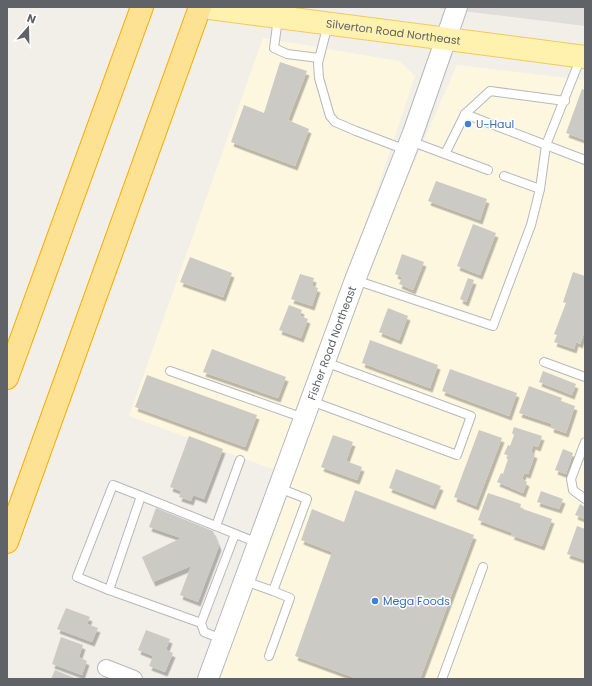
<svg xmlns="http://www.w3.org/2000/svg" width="592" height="686" viewBox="0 0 592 686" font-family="Poppins,sans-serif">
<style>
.commercial{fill:#fef7e0}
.industrial{fill:#e0deda}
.building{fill:#cccac5;filter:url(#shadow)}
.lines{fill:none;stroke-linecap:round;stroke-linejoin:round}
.service-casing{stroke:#b5b8bc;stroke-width:10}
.minor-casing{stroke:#b5b8bc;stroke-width:18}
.tertiary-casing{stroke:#b5b8bc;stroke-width:22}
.primary-casing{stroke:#f2c960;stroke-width:24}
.motorway-casing{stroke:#f9ab00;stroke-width:24}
.service{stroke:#fff;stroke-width:8}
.minor{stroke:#fff;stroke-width:16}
.tertiary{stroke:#fff;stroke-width:20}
.primary{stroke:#fff2af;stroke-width:22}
.motorway{stroke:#fde293;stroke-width:22}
.shop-dot{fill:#3f7fe0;stroke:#fff;stroke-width:1.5}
.labels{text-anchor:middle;stroke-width:3;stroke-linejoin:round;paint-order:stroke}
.street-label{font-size:11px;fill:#5f6368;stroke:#fff}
.shop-label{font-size:11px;fill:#366cbe;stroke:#fff;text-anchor:start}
</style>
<defs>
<filter id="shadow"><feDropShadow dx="2.5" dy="4.5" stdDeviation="0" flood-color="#0004"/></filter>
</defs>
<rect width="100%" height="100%" fill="#f1efe8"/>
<g class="commercial">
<path d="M263,38L399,61L415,76L375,196L275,470L129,416Z"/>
<path d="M457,65L585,80V679H217L375,252Z"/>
</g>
<path class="industrial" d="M429,7H585V26Z"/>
<g class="building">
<path d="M280,62L307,71L288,120L309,129L295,166L231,142L244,105L264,113Z"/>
<path d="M582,89L585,90V140L566,133Z"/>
<path d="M436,181L487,199L480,220L428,201Z"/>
<path d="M473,224L496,233L480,275L457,266Z"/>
<path d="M402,254L424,262L413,290L399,284L402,277L395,274Z"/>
<path d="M190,257L232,273L223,297L180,282Z"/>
<path d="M573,272L585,276V331L580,344L576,342L574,349L554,342L557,335L554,334L566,303L563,302Z"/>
<path d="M300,274L314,278L312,286L318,288L312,306L291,299Z"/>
<path d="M468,278L474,280L466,302L460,299Z"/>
<path d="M289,305L302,310L300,316L308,319L301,338L279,330Z"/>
<path d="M388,308L408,316L399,340L379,332Z"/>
<path d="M370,340L438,365L430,388L362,363Z"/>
<path d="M212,349L286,377L278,398L203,372Z"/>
<path d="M450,369L517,393L509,416L442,391Z"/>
<path d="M543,371L576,384L572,395L539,382Z"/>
<path d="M147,375L257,415L245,447L135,407Z"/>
<path d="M529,386L562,398L561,401L575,406L566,433L551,428L552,424L519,413Z"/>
<path d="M514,427L542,436L538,447L533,445L531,452L535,454L528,474L524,473L522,479L527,482L523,493L497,482L501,473L503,474L509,456L504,454L508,445L510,446L514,435L512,433Z"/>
<path d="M479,430L502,438L476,506L454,497Z"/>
<path d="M333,435L353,442L346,461L362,467L357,480L321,467Z"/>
<path d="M189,436L223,449L204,499L193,495L191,501L179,497L181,491L170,487Z"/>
<path d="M563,449L573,453L566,474L555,470Z"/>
<path d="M396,469L441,486L433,505L389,488Z"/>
<path d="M355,490L474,535L420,679H358L295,656L332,552L301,540L312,509L344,522Z"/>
<path d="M541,491L563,499L559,509L537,502Z"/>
<path d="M488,493L521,504L520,508L552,519L542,546L511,535L513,533L478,520Z"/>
<path d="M580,504L585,507V519L575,515Z"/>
<path d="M156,508L213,531L219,546L198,602L180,595L191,566L153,582L142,557L181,538L149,527Z"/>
<path d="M577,526L585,529V560L567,554Z"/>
<path d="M66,608L90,617L87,624L98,628L92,642L57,629Z"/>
<path d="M146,630L170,639L166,650L173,653L165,672L149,666L153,656L138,650Z"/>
<path d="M61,637L83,645L79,657L87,661L82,675L52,664Z"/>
<path d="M55,670L77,679H51Z"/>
</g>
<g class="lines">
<defs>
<g id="service">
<path d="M278,18L274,48L287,54L319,58"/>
<path d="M328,24L318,63L319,78L330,116L335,122L356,131L406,150"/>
<path d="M465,114L585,160"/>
<path d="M410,141L488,170"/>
<path d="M445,154L465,114L490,91L565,101"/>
<path d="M504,176L540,189"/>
<path d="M355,280L493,326L531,225L540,189L546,145L581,57"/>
<path d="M544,362L585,377"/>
<path d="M170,371L304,418"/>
<path d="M311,401L457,455L471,416L325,362"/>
<path d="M585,442L571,479L573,490L585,499"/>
<path d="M216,526L240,460"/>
<path d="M245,581L273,591L307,499L279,488"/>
<path d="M109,590L77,577L113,485L141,496"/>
<path d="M201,623L109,590L141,496L258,543"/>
<path d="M222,639L204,632L201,623L235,534"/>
<path d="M269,656L290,598L273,591"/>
<path d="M442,679L483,567"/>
</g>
<path id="minor" d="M106,668L134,679"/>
<g id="tertiary">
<path id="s1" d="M208,679L355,280L413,133L457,7"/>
</g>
<g id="primary">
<path id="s2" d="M202,7L585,57"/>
</g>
<g id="motorway">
<path d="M7,378L142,7"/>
<path d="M7,542L200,7"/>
</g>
</defs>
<use href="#service" class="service-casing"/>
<use href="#minor" class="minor-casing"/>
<use href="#tertiary" class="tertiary-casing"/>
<use href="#primary" class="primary-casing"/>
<use href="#motorway" class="motorway-casing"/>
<use href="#service" class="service"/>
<use href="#minor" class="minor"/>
<use href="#tertiary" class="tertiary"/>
<use href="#primary" class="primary"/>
<use href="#motorway" class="motorway"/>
</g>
<g class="shop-dot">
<circle cx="468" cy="124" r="4"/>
<circle cx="375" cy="601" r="4"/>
</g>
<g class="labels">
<g class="street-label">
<text dy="4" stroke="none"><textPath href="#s2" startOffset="193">Silverton Road Northeast</textPath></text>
<text dy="4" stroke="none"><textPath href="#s1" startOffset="358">Fisher Road Northeast</textPath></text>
</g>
<g class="shop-label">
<text x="476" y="128">U-Haul</text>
<text x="383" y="605">Mega Foods</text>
</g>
</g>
<rect width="592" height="686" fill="none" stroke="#5f6368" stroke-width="16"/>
<g transform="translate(28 28) rotate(20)" stroke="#ffffff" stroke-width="3" paint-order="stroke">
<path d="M0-3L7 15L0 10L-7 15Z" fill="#5f6368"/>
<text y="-6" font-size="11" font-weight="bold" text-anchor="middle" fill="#5f6368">N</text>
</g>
</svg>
